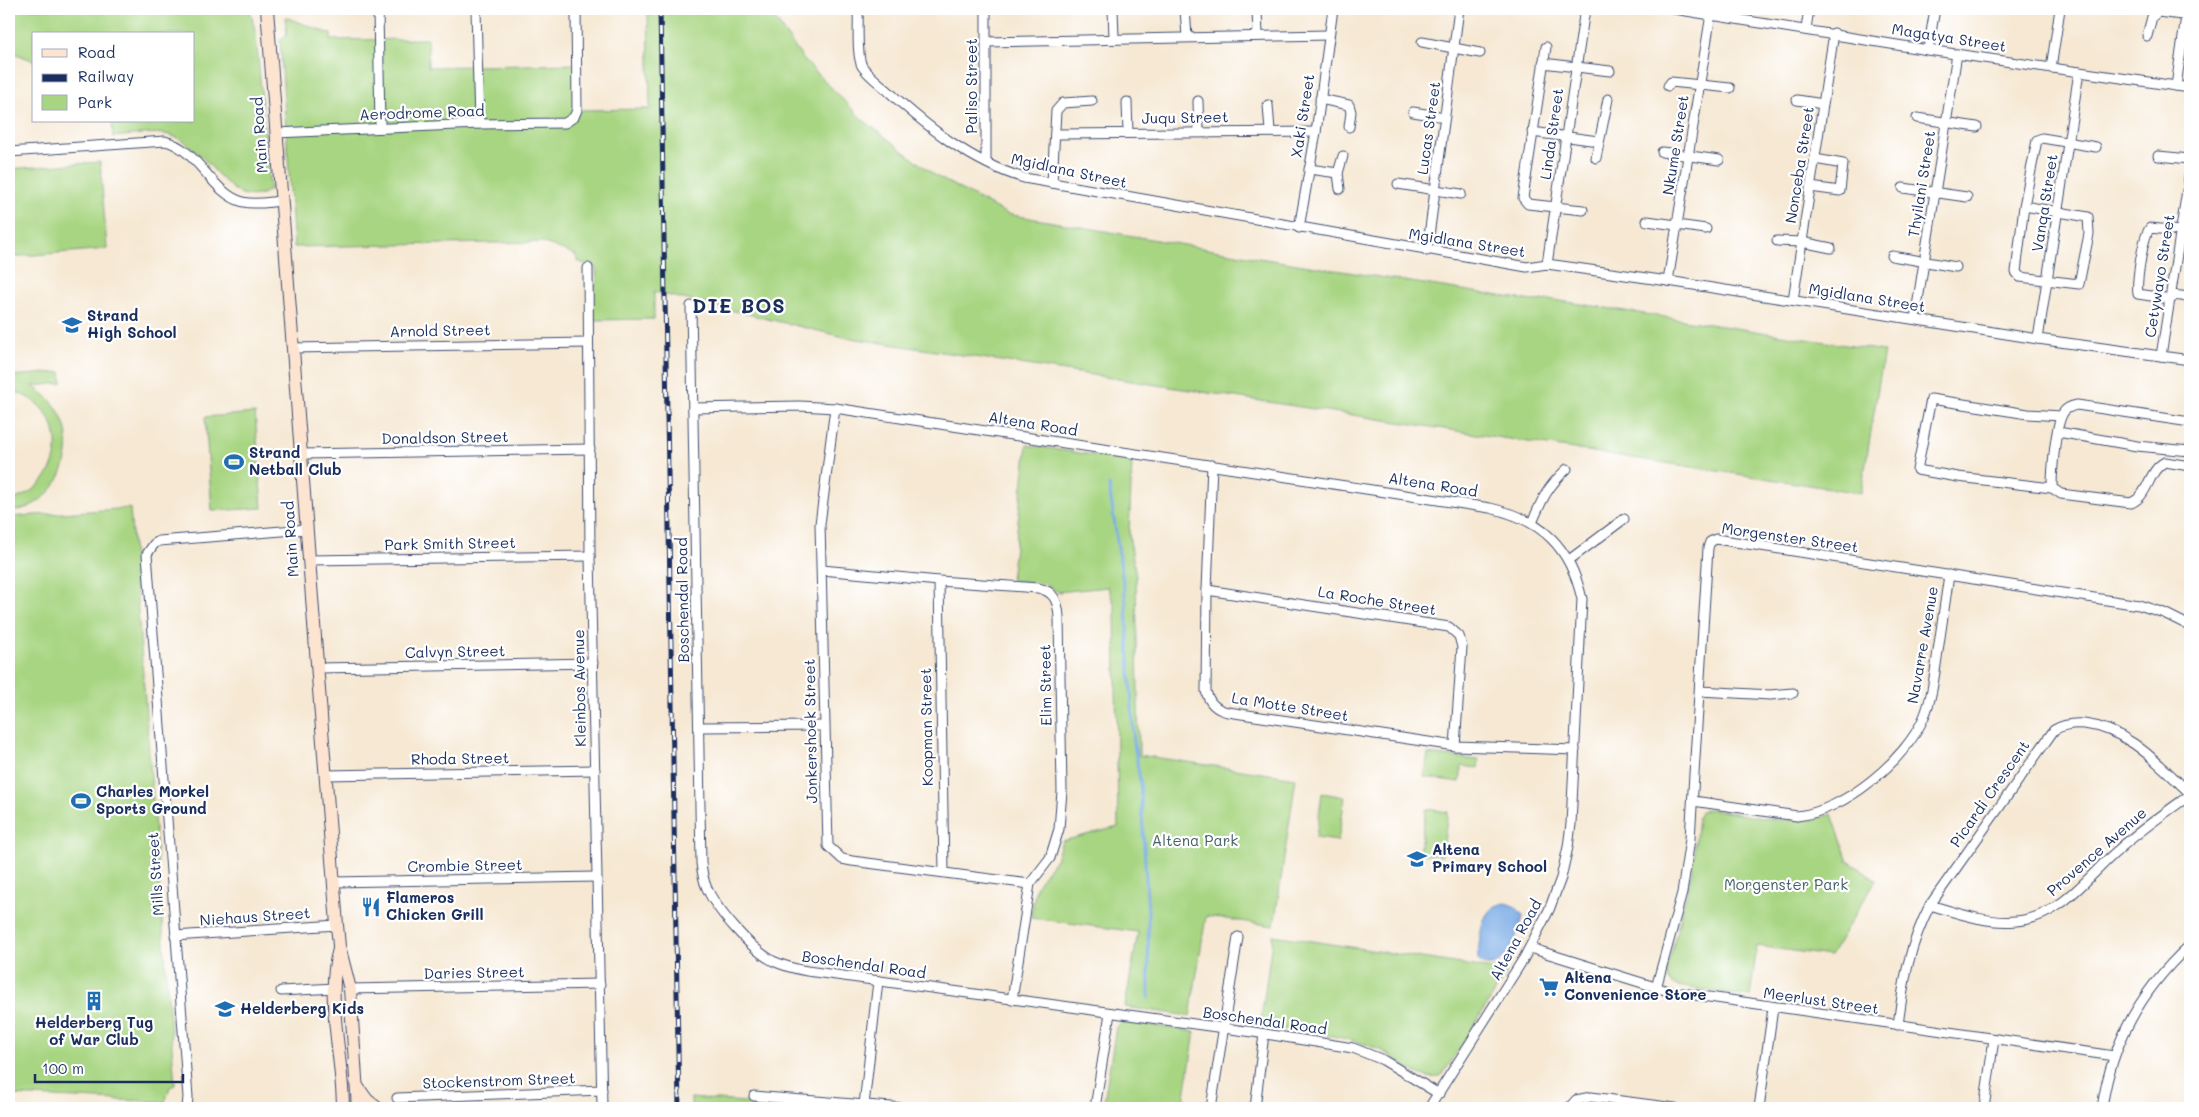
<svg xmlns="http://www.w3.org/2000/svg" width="2199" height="1117" viewBox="0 0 2199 1117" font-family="Mali,sans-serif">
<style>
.green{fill:#a8d582;stroke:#628270}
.water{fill:#7aace6;stroke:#4a6ea2}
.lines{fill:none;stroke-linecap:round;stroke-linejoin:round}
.stream{stroke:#7aace6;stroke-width:3}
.street-casing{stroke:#3c4b70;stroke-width:11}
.secondary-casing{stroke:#3c4b70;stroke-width:14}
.street{stroke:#fff;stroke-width:9}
.secondary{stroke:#fde4d1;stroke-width:12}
.rail-casing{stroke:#1b2f5e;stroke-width:5}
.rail{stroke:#fff;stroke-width:3;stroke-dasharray:9;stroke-linecap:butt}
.labels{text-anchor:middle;stroke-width:4.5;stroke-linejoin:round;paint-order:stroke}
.street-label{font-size:15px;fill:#1b2f5e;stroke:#fff}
.poi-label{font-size:15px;font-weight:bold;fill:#1b2f5e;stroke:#fff;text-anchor:start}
.park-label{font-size:15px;fill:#456169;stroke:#fff}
.district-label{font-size:20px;font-weight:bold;letter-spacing:1px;fill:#1b2f5e;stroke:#fff}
</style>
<rect width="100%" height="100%" fill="#fff"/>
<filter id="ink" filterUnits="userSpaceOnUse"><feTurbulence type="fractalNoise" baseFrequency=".02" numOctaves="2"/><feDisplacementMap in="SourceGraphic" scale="10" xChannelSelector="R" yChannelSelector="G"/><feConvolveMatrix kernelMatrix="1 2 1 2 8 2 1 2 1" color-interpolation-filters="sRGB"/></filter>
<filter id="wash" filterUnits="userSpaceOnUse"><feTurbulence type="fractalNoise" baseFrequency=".0096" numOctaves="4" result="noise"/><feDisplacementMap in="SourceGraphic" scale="20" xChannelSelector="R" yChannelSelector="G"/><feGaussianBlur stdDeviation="1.12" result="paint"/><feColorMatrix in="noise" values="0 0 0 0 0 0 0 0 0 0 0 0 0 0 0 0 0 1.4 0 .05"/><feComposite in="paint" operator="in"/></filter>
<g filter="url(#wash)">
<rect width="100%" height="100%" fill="#f6e8d3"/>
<g class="green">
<path d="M9,9H250L256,35L270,189C262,197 249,197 239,193C214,177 194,137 164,134C147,132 129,136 113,137L112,121H194V34H34V61L9,51Z"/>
<path d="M648,9H768L803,59L863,120L936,176L1007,214L1265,259L1532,301L1554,300L1884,351L1861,493L844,337L654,292V319L593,320L592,289L597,282L596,268L577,261L576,255L542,242L294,247L280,40L287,35L285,17L331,34V40L428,39V67L577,64L578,110L650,109Z"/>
<path d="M100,162L107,249L9,257V169Z"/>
<path d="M61,372L62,383L33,386C39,391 46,395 51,401C79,432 70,483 34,504C26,509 18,510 9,512V501C72,484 72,406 9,390V376Z"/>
<path d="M255,413L262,508L212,511L205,417Z"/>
<path d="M1027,445L1132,461L1129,535L1136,577L1139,755L1296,778L1274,926L1206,916L1190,1016L1125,1007L1138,932L1031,918L1036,886L1056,859L1062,841L1118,827L1115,607L1108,587L1058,592L1046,584L1011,580Z"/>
<path d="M130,508L175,1085L170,1087L165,1102L9,1095V517Z"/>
<path d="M1428,754L1479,760L1478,768L1462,766L1460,782L1424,777Z"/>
<path d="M1322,793L1345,797L1338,841L1316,838Z"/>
<path d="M1426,809L1448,812L1442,856L1419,853Z"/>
<path d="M1710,809C1750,815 1794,828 1832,814L1848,861L1876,880L1830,956L1757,946L1750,997L1677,986C1669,983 1666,977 1667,969L1692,872L1698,818L1702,811Z"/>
<path d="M1273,935L1500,970L1507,973L1443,1074C1426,1088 1395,1056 1378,1049C1342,1034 1298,1031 1260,1026Z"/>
<path d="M1124,1021L1195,1032L1183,1108H1103L1116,1027Z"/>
<path d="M691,1098L821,1108H691Z"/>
<path d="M1587,1102L1627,1108H1576Z"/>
</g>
<path class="water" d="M1506,903L1516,907L1523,916C1521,928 1508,957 1498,963C1492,966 1487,965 1482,964L1478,960V954C1481,933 1480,906 1506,903Z"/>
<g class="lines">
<path class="stream" d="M1109,485L1126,603L1134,743L1140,781L1148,912L1149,998"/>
</g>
</g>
<g filter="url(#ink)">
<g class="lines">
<defs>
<g id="street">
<path d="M378,9L380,128"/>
<path d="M476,9L479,124"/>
<path d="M858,9C859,22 856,55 862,66C868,75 879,83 887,90C926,126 972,163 1024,178L1527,267L1547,264L1668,281L2038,339L2190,360"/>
<path d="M986,9V162"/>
<path d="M1113,9L1114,38"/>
<path d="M1185,9L1187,37"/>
<path d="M1257,9L1258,36"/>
<path d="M1674,9L1928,50L2190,88"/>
<path d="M1806,29L1809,9"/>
<path d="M2147,36L2152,17L2158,12L2190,16"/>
<path d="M986,42L1329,35"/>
<path d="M1422,42L1480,53"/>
<path d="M1546,47L1523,198L1528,204L1583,210"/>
<path d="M1928,50L1935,9"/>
<path d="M1543,63L1610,71"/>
<path d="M2051,68L2060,9"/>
<path d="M1668,86L1671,82L1730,88"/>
<path d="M2176,86L2187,9"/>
<path d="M1320,99L1349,105L1351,112L1349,127"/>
<path d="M1797,100L1823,104"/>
<path d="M1198,101L1199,132"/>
<path d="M1127,102L1128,133"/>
<path d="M1268,105L1270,131"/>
<path d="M1413,112L1445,117"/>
<path d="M1917,118L1977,127"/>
<path d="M1532,132L1598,141"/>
<path d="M276,133L479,124L565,123L574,117L577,110L576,9"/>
<path d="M1055,134L1316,132"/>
<path d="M9,152L165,141C198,149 211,193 243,202C255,205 269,202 281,201"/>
<path d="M1662,152L1719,160"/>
<path d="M2158,156L2190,159"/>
<path d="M1596,158L1608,99"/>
<path d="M1309,169L1338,173"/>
<path d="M1052,183L1056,111L1063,103L1092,101"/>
<path d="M1398,184L1461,194"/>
<path d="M1810,187L1840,191L1843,164L1815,159"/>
<path d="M1903,188L1967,197"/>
<path d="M1340,189L1338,173L1343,156"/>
<path d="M2024,206L2088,217L2089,234L2079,284L2020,277L2016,272L2024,206L2037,140L2042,138L2096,147"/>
<path d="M1647,221L1706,229"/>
<path d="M1299,228L1316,132L1333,9"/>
<path d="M1777,241L1802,242L1831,248"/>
<path d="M1427,251L1459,9"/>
<path d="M1892,256L1956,267"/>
<path d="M1547,264L1585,9"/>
<path d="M588,268L590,556L602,1106"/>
<path d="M1668,281L1711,14"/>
<path d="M2171,295L2190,297"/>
<path d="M2171,299L2138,294C2136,282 2143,236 2150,228L2181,231"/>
<path d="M1793,300L1834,33"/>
<path d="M691,306L701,863C702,871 703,879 706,886C715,909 752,950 773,961C784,966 795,969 807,971L1253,1032L1353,1048L1383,1060L1439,1094"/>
<path d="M1915,319L1957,54"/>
<path d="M2038,339L2079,72"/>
<path d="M292,348L587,343"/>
<path d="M2161,356L2190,171"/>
<path d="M693,408L800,406L835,408L1490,508C1543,520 1570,547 1582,599L1571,824L1568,847L1561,878L1549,910L1524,958L1429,1108"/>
<path d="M835,408L820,524L828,846L842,859L852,861L1030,884"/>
<path d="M2190,422L2077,405C2071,406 2066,408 2063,413C2055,426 2052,472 2052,488L2061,494L2131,503C2149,496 2148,470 2165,462L2190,466"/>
<path d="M2058,432L2137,446L2190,451"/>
<path d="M301,454L590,449"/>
<path d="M1212,465L1207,590L1206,691C1209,703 1217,710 1228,712L1455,746L1575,750"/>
<path d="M2052,488L1958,477L1917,470L1931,399L2028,414L2061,416"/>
<path d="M1532,523C1542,499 1548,486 1567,469"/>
<path d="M309,560L590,556"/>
<path d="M1569,560L1624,519"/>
<path d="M822,570L939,581L1038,588C1054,591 1058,601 1059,617L1062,791L1059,829L1050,858L1030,884L1012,1000"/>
<path d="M939,581L944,872"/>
<path d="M1207,590L1449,627L1459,636L1462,647L1455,746"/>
<path d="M318,668L593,663"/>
<path d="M1700,691L1770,695L1793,693"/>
<path d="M699,727L824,726"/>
<path d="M326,775L595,770"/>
<path d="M1693,801L1797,816C1843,812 1906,760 1924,717C1932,698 1934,678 1937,658C1941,630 1945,602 1949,575"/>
<path d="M334,882L596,877"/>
<path d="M1930,905C1957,913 1988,924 2016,921C2060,918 2087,877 2117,851C2140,830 2165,813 2190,795"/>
<path d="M175,936L337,925"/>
<path d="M1530,948L1668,991L2114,1056"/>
<path d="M1656,988L1682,893L1690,839L1708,548L1710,542L1716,539L2139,605L2164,613L2190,626"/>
<path d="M350,989L600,984"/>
<path d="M281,991L335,988"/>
<path d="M1898,1025C1904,979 1909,946 1930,905L2054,730C2064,724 2073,723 2084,724C2129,729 2159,765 2190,793"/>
<path d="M754,1096L904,1108"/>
<path d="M397,1098L602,1090"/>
<path d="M864,1105L878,981"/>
<path d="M187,1108L188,1097L147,554L154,544L159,541L307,529"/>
<path d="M1095,1108L1110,1013"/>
<path d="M1211,1108L1238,937"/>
<path d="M1255,1108L1264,1034"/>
<path d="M1569,1108L1576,1100L1591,1097L1675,1108"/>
<path d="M1759,1108L1773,1008"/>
<path d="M1984,1108L1994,1039"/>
<path d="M2102,1108C2111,1044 2142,989 2190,945"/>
</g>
<g id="secondary">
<path d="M267,9L337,925L339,946L350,989L358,1108"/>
<path d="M339,949C325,996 343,1059 343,1108"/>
<path d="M357,1086L367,1100L377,1108"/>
</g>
</defs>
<use href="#street" class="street-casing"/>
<use href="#secondary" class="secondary-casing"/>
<use href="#street" class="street"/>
<use href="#secondary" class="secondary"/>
<defs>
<path id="rail" d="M660,9L679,1108"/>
</defs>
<use href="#rail" class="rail-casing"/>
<use href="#rail" class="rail"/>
</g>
</g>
<defs>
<symbol id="school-bare" viewBox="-9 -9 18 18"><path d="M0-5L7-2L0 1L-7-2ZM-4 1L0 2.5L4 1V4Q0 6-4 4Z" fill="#1f6fb2" stroke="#fff" stroke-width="2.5" paint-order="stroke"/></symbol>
<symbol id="stadium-bare" viewBox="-9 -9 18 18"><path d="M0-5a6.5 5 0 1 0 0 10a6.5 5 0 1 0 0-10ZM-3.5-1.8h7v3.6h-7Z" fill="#1f6fb2" stroke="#fff" stroke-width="2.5" paint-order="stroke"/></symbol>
<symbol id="restaurant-bare" viewBox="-9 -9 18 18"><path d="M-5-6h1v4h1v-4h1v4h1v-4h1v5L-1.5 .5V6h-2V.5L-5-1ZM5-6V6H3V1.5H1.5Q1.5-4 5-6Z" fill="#1f6fb2" stroke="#fff" stroke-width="2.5" paint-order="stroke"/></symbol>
<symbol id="supermarket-bare" viewBox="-9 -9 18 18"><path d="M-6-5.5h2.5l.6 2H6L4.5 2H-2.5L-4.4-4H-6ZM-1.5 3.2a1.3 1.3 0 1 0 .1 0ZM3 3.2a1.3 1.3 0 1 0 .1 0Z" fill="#1f6fb2" stroke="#fff" stroke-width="2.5" paint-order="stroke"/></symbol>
<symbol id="building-bare" viewBox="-9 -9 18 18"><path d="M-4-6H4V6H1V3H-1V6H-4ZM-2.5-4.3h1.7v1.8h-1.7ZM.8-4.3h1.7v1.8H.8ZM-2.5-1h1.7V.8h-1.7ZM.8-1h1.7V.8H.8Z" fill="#1f6fb2" stroke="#fff" stroke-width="2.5" paint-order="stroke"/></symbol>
</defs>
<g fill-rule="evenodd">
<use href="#school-bare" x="58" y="311" width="28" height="28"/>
<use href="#stadium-bare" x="220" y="448" width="28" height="28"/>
<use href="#stadium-bare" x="67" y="787" width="28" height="28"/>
<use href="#school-bare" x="1403" y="845" width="28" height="28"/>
<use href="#restaurant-bare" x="357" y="893" width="28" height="28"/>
<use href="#supermarket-bare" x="1535" y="973" width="28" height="28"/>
<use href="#building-bare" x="80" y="987" width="28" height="28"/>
<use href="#school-bare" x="211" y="995" width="28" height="28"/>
</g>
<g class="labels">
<g class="street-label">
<text transform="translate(1949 38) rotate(9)" y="5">Magatya Street</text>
<text transform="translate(972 86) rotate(-90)" y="5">Paliso Street</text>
<text transform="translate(422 113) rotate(-2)" y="5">Aerodrome Road</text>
<text transform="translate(1303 116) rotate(-81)" y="5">Xaki Street</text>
<text transform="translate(1185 118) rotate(-1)" y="5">Juqu Street</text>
<text transform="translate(1429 128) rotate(-82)" y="5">Lucas Street</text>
<text transform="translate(1552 134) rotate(-82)" y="5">Linda Street</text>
<text transform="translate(260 135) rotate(-94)" y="5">Main Road</text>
<text transform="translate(1676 145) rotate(-81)" y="5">Nkume Street</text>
<text transform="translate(1800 165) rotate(-81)" y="5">Nonceba Street</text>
<text transform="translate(1069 171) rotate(12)" y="5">Mgidlana Street</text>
<text transform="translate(1922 184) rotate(-81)" y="5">Thyilani Street</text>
<text transform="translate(2045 203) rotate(-81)" y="5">Vanqa Street</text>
<text transform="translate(1467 243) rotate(9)" y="5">Mgidlana Street</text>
<text transform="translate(2160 276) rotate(-81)" y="5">Cetywayo Street</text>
<text transform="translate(1867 298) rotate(9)" y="5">Mgidlana Street</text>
<text transform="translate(440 331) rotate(-1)" y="5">Arnold Street</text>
<text transform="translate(1033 424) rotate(9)" y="5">Altena Road</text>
<text transform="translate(445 438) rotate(-1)" y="5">Donaldson Street</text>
<text transform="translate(1433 485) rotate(9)" y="5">Altena Road</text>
<text transform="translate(1790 538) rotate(8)" y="5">Morgenster Street</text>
<text transform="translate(291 539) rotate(-94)" y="5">Main Road</text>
<text transform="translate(450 544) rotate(-1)" y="5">Park Smith Street</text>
<text transform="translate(683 600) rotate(-91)" y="5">Boschendal Road</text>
<text transform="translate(1377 601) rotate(9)" y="5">La Roche Street</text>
<text transform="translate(1923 645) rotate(-80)" y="5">Navarre Avenue</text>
<text transform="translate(455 652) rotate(-1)" y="5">Calvyn Street</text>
<text transform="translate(1046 685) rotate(-91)" y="5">Elim Street</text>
<text transform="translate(580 688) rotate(-91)" y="5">Kleinbos Avenue</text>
<text transform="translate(1290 707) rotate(9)" y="5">La Motte Street</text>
<text transform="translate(927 727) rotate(-91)" y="5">Koopman Street</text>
<text transform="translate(811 731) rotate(-91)" y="5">Jonkershoek Street</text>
<text transform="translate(460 759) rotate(-1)" y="5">Rhoda Street</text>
<text transform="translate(1990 794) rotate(-55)" y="5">Picardi Crescent</text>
<text transform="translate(2097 852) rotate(-41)" y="5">Provence Avenue</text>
<text transform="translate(465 866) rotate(-1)" y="5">Crombie Street</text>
<text transform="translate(156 874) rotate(-94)" y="5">Mills Street</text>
<text transform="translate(255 917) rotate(-4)" y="5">Niehaus Street</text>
<text transform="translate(1516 940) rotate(-61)" y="5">Altena Road</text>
<text transform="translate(864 965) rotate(8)" y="5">Boschendal Road</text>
<text transform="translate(474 973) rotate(-1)" y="5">Daries Street</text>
<text transform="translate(1821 1001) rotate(8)" y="5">Meerlust Street</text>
<text transform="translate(1265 1021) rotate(8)" y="5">Boschendal Road</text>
<text transform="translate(499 1081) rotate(-2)" y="5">Stockenstrom Street</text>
</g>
<g class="poi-label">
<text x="87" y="321">Strand<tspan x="87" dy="17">High School</tspan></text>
<text x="249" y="458">Strand<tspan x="249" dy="17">Netball Club</tspan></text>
<text x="96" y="797">Charles Morkel<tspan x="96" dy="17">Sports Ground</tspan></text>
<text x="1432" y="855">Altena<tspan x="1432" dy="17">Primary School</tspan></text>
<text x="386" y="903">Flameros<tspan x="386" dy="17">Chicken Grill</tspan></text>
<text x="1564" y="983">Altena<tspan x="1564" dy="17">Convenience Store</tspan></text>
<text x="240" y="1014">Helderberg Kids</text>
<text x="94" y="1028" text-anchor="middle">Helderberg Tug<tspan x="94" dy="17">of War Club</tspan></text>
</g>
<g class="park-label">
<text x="1195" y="846">Altena Park</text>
<text x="1786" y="890">Morgenster Park</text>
</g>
<g class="district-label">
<text x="739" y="313">DIE BOS</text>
</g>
</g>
<rect width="2199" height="1117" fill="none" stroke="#fff" stroke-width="30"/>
<rect x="32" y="32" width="162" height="90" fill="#ffffff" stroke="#a4acbf"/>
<rect x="42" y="49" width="25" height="8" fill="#fde4d1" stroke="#a4acbf"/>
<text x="78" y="58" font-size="15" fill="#1b2f5e">Road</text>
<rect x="42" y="74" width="25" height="8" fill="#1b2f5e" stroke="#a4acbf"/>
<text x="78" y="82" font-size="15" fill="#1b2f5e">Railway</text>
<rect x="42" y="95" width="25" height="15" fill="#a8d582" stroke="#a4acbf"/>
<text x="78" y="108" font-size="15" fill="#1b2f5e">Park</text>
<path d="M35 1074v8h148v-8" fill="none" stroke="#1b2f5e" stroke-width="2.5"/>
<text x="42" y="1074" font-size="15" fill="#1b2f5e" stroke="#ffffff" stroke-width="4" paint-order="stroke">100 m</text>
</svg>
